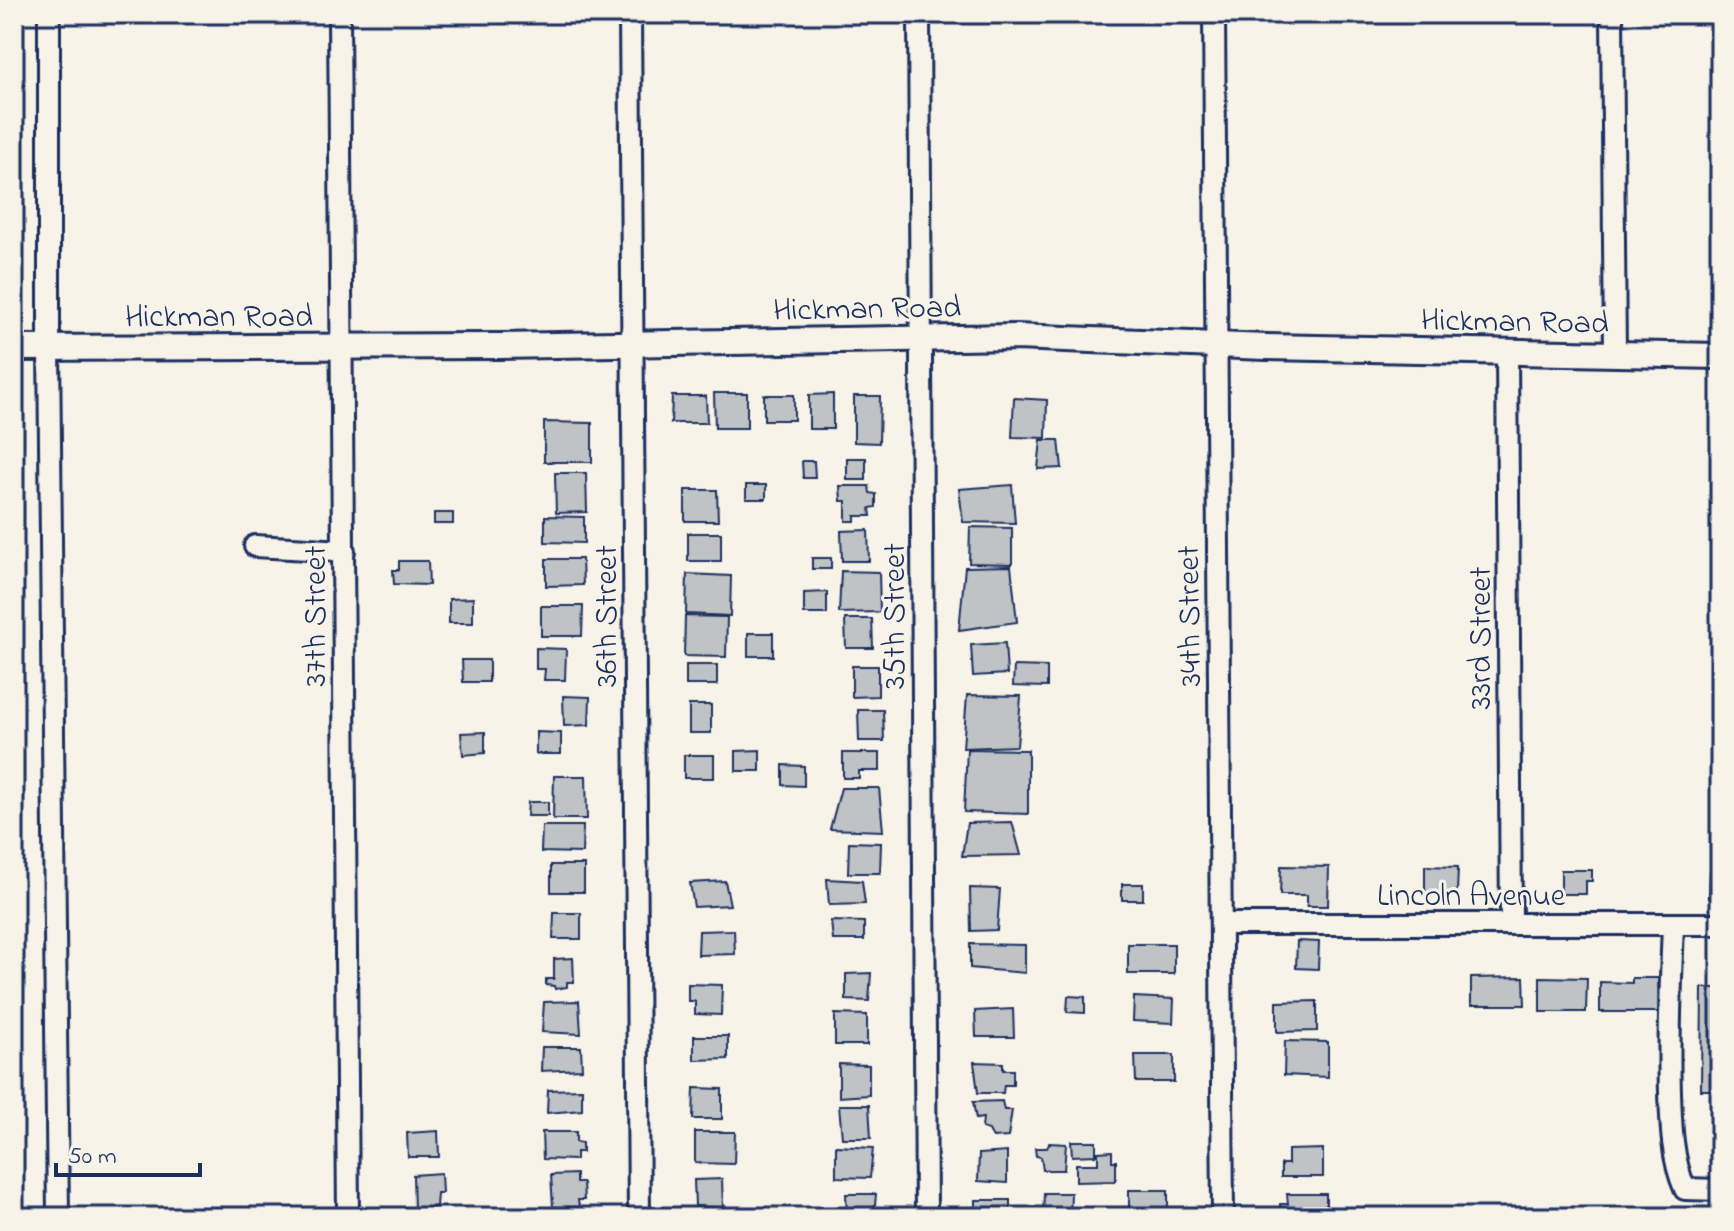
<svg xmlns="http://www.w3.org/2000/svg" width="1734" height="1231" viewBox="0 0 1734 1231" font-family="'Indie Flower',sans-serif">
<style>
.building{fill:#c0c3c5;stroke:#1b2f5e;stroke-width:2}
.lines{fill:none;stroke-linecap:round;stroke-linejoin:round}
.minor-casing{stroke:#1b2f5e;stroke-width:26}
.major-casing{stroke:#1b2f5e;stroke-width:30}
.minor{stroke:#f7f3e8;stroke-width:20}
.major{stroke:#f7f3e8;stroke-width:24}
.labels{text-anchor:middle;stroke-width:6;stroke-linejoin:round;paint-order:stroke}
.street-label{font-size:32px;fill:#1b2f5e;stroke:#f7f3e8}
</style>
<rect width="100%" height="100%" fill="#f7f3e8"/>
<filter id="ink" filterUnits="userSpaceOnUse"><feTurbulence type="fractalNoise" baseFrequency=".0125" numOctaves="2"/><feDisplacementMap in="SourceGraphic" scale="16" xChannelSelector="R" yChannelSelector="G"/><feConvolveMatrix kernelMatrix="1 2 1 2 8 2 1 2 1" color-interpolation-filters="sRGB"/></filter>
<g filter="url(#ink)">
<g class="building">
<path d="M714,393H747V428H715Z"/>
<path d="M833,394V429H809V395Z"/>
<rect x="764" y="395" width="30" height="25"/>
<path d="M672,396H706L707,423H671Z"/>
<path d="M854,396H880L879,443L854,442Z"/>
<path d="M1014,398L1047,400L1046,438L1012,437Z"/>
<path d="M544,422L592,423V462H544Z"/>
<path d="M1041,440H1059L1062,468L1038,469Z"/>
<rect x="847" y="458" width="19" height="22"/>
<path d="M802,461H814L815,478H803Z"/>
<path d="M555,473H586L587,512L556,513Z"/>
<rect x="746" y="485" width="20" height="14"/>
<path d="M1012,485L1015,523L963,522L959,489Z"/>
<path d="M840,486H869L870,493L876,494V507L870,508L871,516H855V521H846V501H841Z"/>
<path d="M685,490H717L718,521H685Z"/>
<rect x="434" y="513" width="19" height="11"/>
<path d="M545,516L584,517V543L545,542Z"/>
<path d="M970,527L1012,528V564L969,563Z"/>
<path d="M868,530L869,561H842L841,531Z"/>
<rect x="688" y="533" width="33" height="28"/>
<rect x="812" y="558" width="19" height="11"/>
<path d="M546,559H582L583,585L546,586Z"/>
<path d="M399,561H428L429,585L394,584L393,570H399Z"/>
<path d="M1011,566L1017,622L959,630L965,567Z"/>
<path d="M841,571L879,572L880,612L839,613Z"/>
<path d="M687,574L731,576L730,616L686,614Z"/>
<path d="M827,592V614H804V593Z"/>
<path d="M473,598V623H449V599Z"/>
<path d="M541,606H583L582,636H541Z"/>
<path d="M685,616L727,617L726,657L684,656Z"/>
<path d="M845,619H872L873,648H846Z"/>
<rect x="748" y="633" width="25" height="23"/>
<path d="M1005,643L1007,674L973,676L971,645Z"/>
<path d="M536,648L566,649L565,680H544L545,669H536Z"/>
<path d="M462,660H489V682H463Z"/>
<rect x="686" y="665" width="31" height="20"/>
<path d="M852,666H878V696L852,697Z"/>
<path d="M1014,666L1047,667V687L1013,686Z"/>
<path d="M967,695L1021,696L1017,746L963,748Z"/>
<path d="M563,696L590,697L589,725L564,726Z"/>
<rect x="689" y="705" width="22" height="28"/>
<path d="M858,710H883L884,741H859Z"/>
<path d="M485,732V753L463,755L461,733Z"/>
<path d="M536,732L561,733V754H536Z"/>
<path d="M967,749L1028,750V814L964,812Z"/>
<path d="M760,750V771H736V751Z"/>
<path d="M843,753H880V771H859V778H843Z"/>
<rect x="684" y="755" width="30" height="23"/>
<path d="M783,765L804,766V786L783,785Z"/>
<path d="M554,776H586L587,819H553Z"/>
<path d="M841,788H879L883,831L830,829Z"/>
<path d="M528,802H548V816H527Z"/>
<path d="M1012,822L1021,855L962,856L967,823Z"/>
<path d="M542,826H583L582,853L541,852Z"/>
<path d="M849,842L881,843L880,873H848Z"/>
<rect x="551" y="865" width="33" height="27"/>
<path d="M1281,866L1329,867L1328,906H1307V895H1280Z"/>
<path d="M1425,866L1458,867L1457,893L1425,892Z"/>
<path d="M1561,870H1592V881H1586V894H1561Z"/>
<path d="M1710,872H1720V898H1709Z"/>
<path d="M827,879L862,881L865,904L829,905Z"/>
<path d="M725,881L730,905L694,907L690,883Z"/>
<rect x="1122" y="884" width="21" height="16"/>
<path d="M970,888L1000,889L997,930L971,931Z"/>
<path d="M554,913H581V939H553Z"/>
<path d="M831,921L864,922V940H833Z"/>
<path d="M734,930L735,954L698,955L699,931Z"/>
<path d="M1297,941L1319,942L1318,969L1296,968Z"/>
<path d="M970,944L1025,945V973L970,968Z"/>
<rect x="1128" y="944" width="46" height="30"/>
<path d="M573,958L574,982H567V987L555,989L554,986L546,985V979H554V959Z"/>
<path d="M871,973L869,1001L846,1000V974Z"/>
<path d="M1524,977L1525,1005H1471V978Z"/>
<path d="M1540,977L1587,978L1586,1012H1540Z"/>
<path d="M1632,978H1658L1659,1012H1600V982L1632,983Z"/>
<path d="M688,984L722,985L721,1015L695,1014V1001H688Z"/>
<path d="M1702,988H1720V1090H1701Z"/>
<path d="M1068,996L1085,997V1013L1067,1012Z"/>
<path d="M1134,997L1174,999L1173,1023L1133,1021Z"/>
<path d="M579,1001L581,1034L542,1032L544,1002Z"/>
<path d="M1317,1001V1031L1277,1032V1002Z"/>
<path d="M1013,1009L1014,1037H976L975,1011Z"/>
<path d="M835,1014L867,1015V1045H835Z"/>
<path d="M694,1036H728V1059L694,1060Z"/>
<path d="M1285,1041L1328,1042V1077L1284,1075Z"/>
<path d="M542,1047H581L582,1069L541,1071Z"/>
<path d="M1135,1055H1174V1082H1136Z"/>
<path d="M974,1062L1003,1063V1070H1013V1085H1004L1003,1093H978Z"/>
<path d="M839,1064L869,1065V1095L839,1097Z"/>
<path d="M694,1088L722,1089V1119H693Z"/>
<path d="M582,1089V1110L547,1113L548,1090Z"/>
<path d="M1002,1101L1004,1110H1012L1008,1137L993,1138L989,1130L982,1128L983,1118L976,1119L973,1102Z"/>
<path d="M839,1105H869L871,1138H842Z"/>
<path d="M438,1131L439,1157H408L407,1133Z"/>
<path d="M542,1132H576V1142L582,1143V1152H576V1160L543,1159Z"/>
<path d="M695,1132H735L734,1164L695,1163Z"/>
<path d="M1071,1141H1096V1155L1072,1156Z"/>
<path d="M1049,1143L1066,1144L1064,1170H1043L1041,1157L1036,1156L1035,1148H1047Z"/>
<path d="M836,1146L873,1148L870,1178L836,1177Z"/>
<path d="M1323,1149V1177H1281V1164H1288V1150Z"/>
<path d="M1112,1151V1161H1116V1181L1076,1182V1164H1098V1152Z"/>
<path d="M1007,1152V1183L978,1181L979,1154Z"/>
<path d="M441,1173L442,1193H437L436,1207L414,1210L413,1175Z"/>
<path d="M576,1174V1183H583L584,1200H578L579,1207H553L551,1175Z"/>
<path d="M722,1179L723,1208L695,1206L694,1180Z"/>
<rect x="1129" y="1190" width="39" height="27"/>
<path d="M1044,1193H1071L1070,1217H1043Z"/>
<path d="M846,1194H876L874,1217H847Z"/>
<path d="M1287,1194H1326V1217H1280V1204H1288Z"/>
<rect x="976" y="1200" width="34" height="17"/>
</g>
<g class="lines">
<defs>
<g id="minor">
<path d="M49,14V347L58,1217"/>
<path d="M339,14L348,1217"/>
<path d="M630,14L639,1217"/>
<path d="M919,14L926,1217"/>
<path d="M1214,14L1223,1217"/>
<path d="M1612,14L1615,354"/>
<path d="M1507,352L1511,924"/>
<path d="M255,546L344,551"/>
<path d="M1221,924H1720"/>
<path d="M1673,925C1671,980 1668,1036 1670,1092C1671,1124 1672,1160 1685,1189L1720,1190"/>
</g>
<path id="major" d="M14,348L499,346L1016,337L1266,347L1720,356"/>
</defs>
<use href="#minor" class="minor-casing"/>
<use href="#major" class="major-casing"/>
<use href="#minor" class="minor"/>
<use href="#major" class="major"/>
</g>
</g>
<g class="labels">
<g class="street-label">
<text transform="translate(867 307) rotate(-1)" y="11">Hickman Road</text>
<text x="219" y="326">Hickman Road</text>
<text transform="translate(1515 320) rotate(1)" y="11">Hickman Road</text>
<text transform="translate(314 616) rotate(-90)" y="11">37th Street</text>
<text transform="translate(605 616) rotate(-90)" y="11">36th Street</text>
<text transform="translate(893 616) rotate(-90)" y="11">35th Street</text>
<text transform="translate(1188 616) rotate(-91)" y="11">34th Street</text>
<text transform="translate(1479 638) rotate(-90)" y="11">33rd Street</text>
<text x="1471" y="905">Lincoln Avenue</text>
</g>
</g>
<rect width="1734" height="1231" fill="none" stroke="#f7f3e8" stroke-width="48"/>
<rect x="24" y="24" width="1686" height="1183" fill="none" stroke="#1b2f5e" stroke-width="3" filter="url(#ink)"/>
<path d="M56 1163v12h144v-12" fill="none" stroke="#1b2f5e" stroke-width="4"/>
<text x="68" y="1163" font-size="24" fill="#1b2f5e" stroke="#f7f3e8" stroke-width="6" paint-order="stroke">50 m</text>
</svg>
